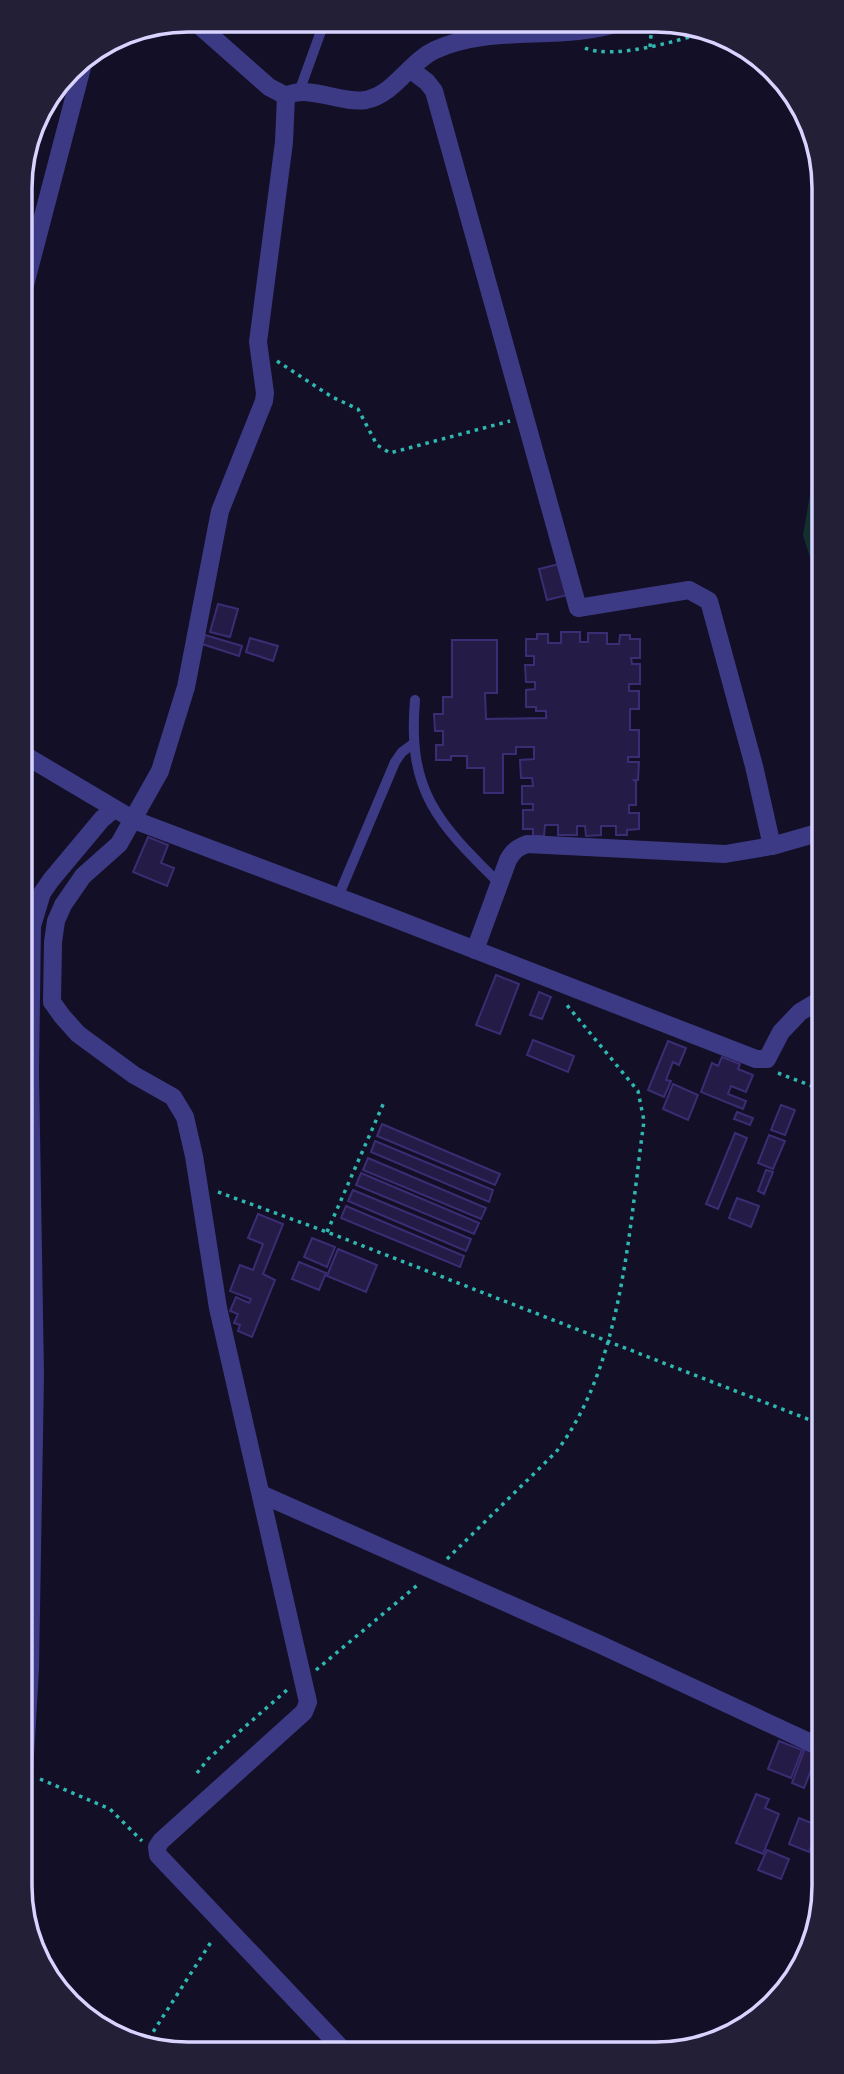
<svg xmlns="http://www.w3.org/2000/svg" width="844" height="2074" viewBox="0 0 844 2074" font-family="'Golos Text',sans-serif">
<style>
.green{fill:#12302f}
.building{fill:#241b47;stroke:#3b2d73;stroke-width:2}
.lines{fill:none;stroke-linecap:round;stroke-linejoin:round}
.path{stroke:#2fb8b0;stroke-width:3.5;stroke-dasharray:3.5 5;stroke-linecap:butt}
.lane{stroke:#3d3a85;stroke-width:10}
.street{stroke:#3d3a85;stroke-width:18}
.rim{fill:none;stroke:#d9d4ff;stroke-width:3.5}
</style>
<rect width="100%" height="100%" fill="#130f26"/>
<path class="green" d="M820,466V589L803,535L811,489Z"/>
<g class="building">
<path d="M559,564L567,595L547,600L539,569Z"/>
<path d="M218,604L238,609L230,637L210,632Z"/>
<path d="M561,632H580V642H588V633H607V644H619L620,635H630V639H640V658H631L632,664H640V684H629V691H639V709H630V730H639V757H628V762H639L638,780H634L636,782V805H629V813H639V829L627,830V835H616V826H601V835L586,836L585,826H577V835H558V825H545L544,836H533V829H523V810H533V804H522V786H533L532,778H521L520,760L534,759V747H516V754H503V793H484V768H467V756H451V760H436V745H443V731H435L434,714H443V697H452V640H497V693H485L486,719L546,718V711H536V707H526V690L535,689V682H526L525,665H534V656H526V639H537V634H548V643H561Z"/>
<path d="M205,635L242,646L239,656L202,644Z"/>
<path d="M250,638L278,646L273,661L246,652Z"/>
<path d="M148,837L168,845L161,863L174,868L167,886L133,872Z"/>
<path d="M496,975L519,984L500,1034L476,1025Z"/>
<path d="M539,992L551,997L542,1019L530,1015Z"/>
<path d="M533,1040L574,1056L568,1072L527,1055Z"/>
<path d="M668,1041L686,1048L679,1065L673,1062L666,1080L671,1081L664,1097L648,1090Z"/>
<path d="M722,1057L740,1064L738,1069L753,1075L746,1092L731,1086L728,1094L746,1101L743,1109L701,1092L712,1063L718,1066Z"/>
<path d="M673,1084L698,1095L688,1120L663,1109Z"/>
<path d="M781,1105L795,1110L785,1135L771,1130Z"/>
<path d="M737,1112L753,1118L750,1125L734,1119Z"/>
<path d="M382,1124L500,1174L495,1185L377,1136Z"/>
<path d="M735,1133L747,1138L718,1209L706,1204Z"/>
<path d="M769,1135L785,1141L773,1169L758,1163Z"/>
<path d="M375,1141L493,1190L489,1202L371,1152Z"/>
<path d="M368,1158L486,1208L481,1219L363,1170Z"/>
<path d="M766,1170L773,1172L764,1194L758,1191Z"/>
<path d="M361,1173L479,1223L474,1234L356,1185Z"/>
<path d="M353,1190L471,1239L466,1251L348,1201Z"/>
<path d="M737,1198L759,1206L751,1227L729,1218Z"/>
<path d="M346,1206L464,1256L460,1267L341,1218Z"/>
<path d="M258,1214L283,1224L263,1274L275,1280L252,1337L238,1331L240,1325L234,1323L238,1314L230,1311L236,1297L249,1303L251,1299L230,1291L240,1265L253,1270L263,1244L248,1238Z"/>
<path d="M312,1238L335,1247L327,1267L304,1257Z"/>
<path d="M338,1249L377,1265L366,1292L327,1276Z"/>
<path d="M299,1262L326,1273L319,1290L292,1279Z"/>
<path d="M779,1741L802,1750L791,1778L768,1769Z"/>
<path d="M805,1748L818,1753L804,1788L792,1783Z"/>
<path d="M819,1761L824,1763L823,1785L812,1781Z"/>
<path d="M756,1794L769,1799L765,1808L779,1814L763,1854L736,1843Z"/>
<path d="M799,1818L819,1826L809,1852L789,1844Z"/>
<path d="M767,1850L789,1859L781,1879L758,1870Z"/>
</g>
<g class="lines">
<g class="path">
<path d="M650,47L651,35L657,22"/>
<path d="M585,48C613,60 677,41 706,32"/>
<path d="M766,63L779,88L800,111"/>
<path d="M277,361L332,397L358,409L377,445L390,453L510,421"/>
<path d="M778,1073L822,1090"/>
<path d="M218,1192L327,1232L823,1425"/>
<path d="M327,1232L385,1100"/>
<path d="M447,1559L556,1452C623,1365 629,1227 644,1121L638,1091L566,1004"/>
<path d="M316,1670L420,1583"/>
<path d="M197,1773L208,1759L287,1690"/>
<path d="M40,1779L110,1809L142,1841"/>
<path d="M144,2046L213,1939"/>
</g>
<g class="lane">
<path d="M299,92L325,20"/>
<path d="M415,700C407,792 438,823 500,884"/>
<path d="M338,897L395,762L402,752L413,744"/>
</g>
<g class="street">
<path d="M192,19L269,87L286,96C309,84 340,104 366,100C395,94 409,62 435,50C494,23 561,43 621,22"/>
<path d="M410,69L427,82L434,91L578,608L689,590L709,601L754,766L772,846"/>
<path d="M286,96L284,142L258,342L265,393L264,401L220,511L186,687L160,771L119,844L83,876L63,905L56,921L53,942L52,1002L62,1016L78,1034L134,1075L173,1097L185,1117L194,1156L218,1308L308,1702L304,1712L161,1841L157,1847L158,1855L344,2051"/>
<path d="M20,304L85,56"/>
<path d="M21,753L134,820L388,916L756,1059H767L781,1032L800,1012L822,999"/>
<path d="M475,950L508,860C513,851 517,848 527,844L725,854L772,846L821,832"/>
<path d="M261,1494L599,1644L824,1749"/>
<path d="M24,1773L30,1668L35,1375L30,1072L32,926L42,893L51,880L102,819L114,809"/>
</g>
</g>
<path d="M0 0H844V2074H0ZM188 32H656A156 156 0 0 1 812 188V1886A156 156 0 0 1 656 2042H188A156 156 0 0 1 32 1886V188A156 156 0 0 1 188 32Z" fill="#231f37" fill-rule="evenodd"/>
<path class="rim" d="M188 32H656A156 156 0 0 1 812 188V1886A156 156 0 0 1 656 2042H188A156 156 0 0 1 32 1886V188A156 156 0 0 1 188 32Z"/>
</svg>
